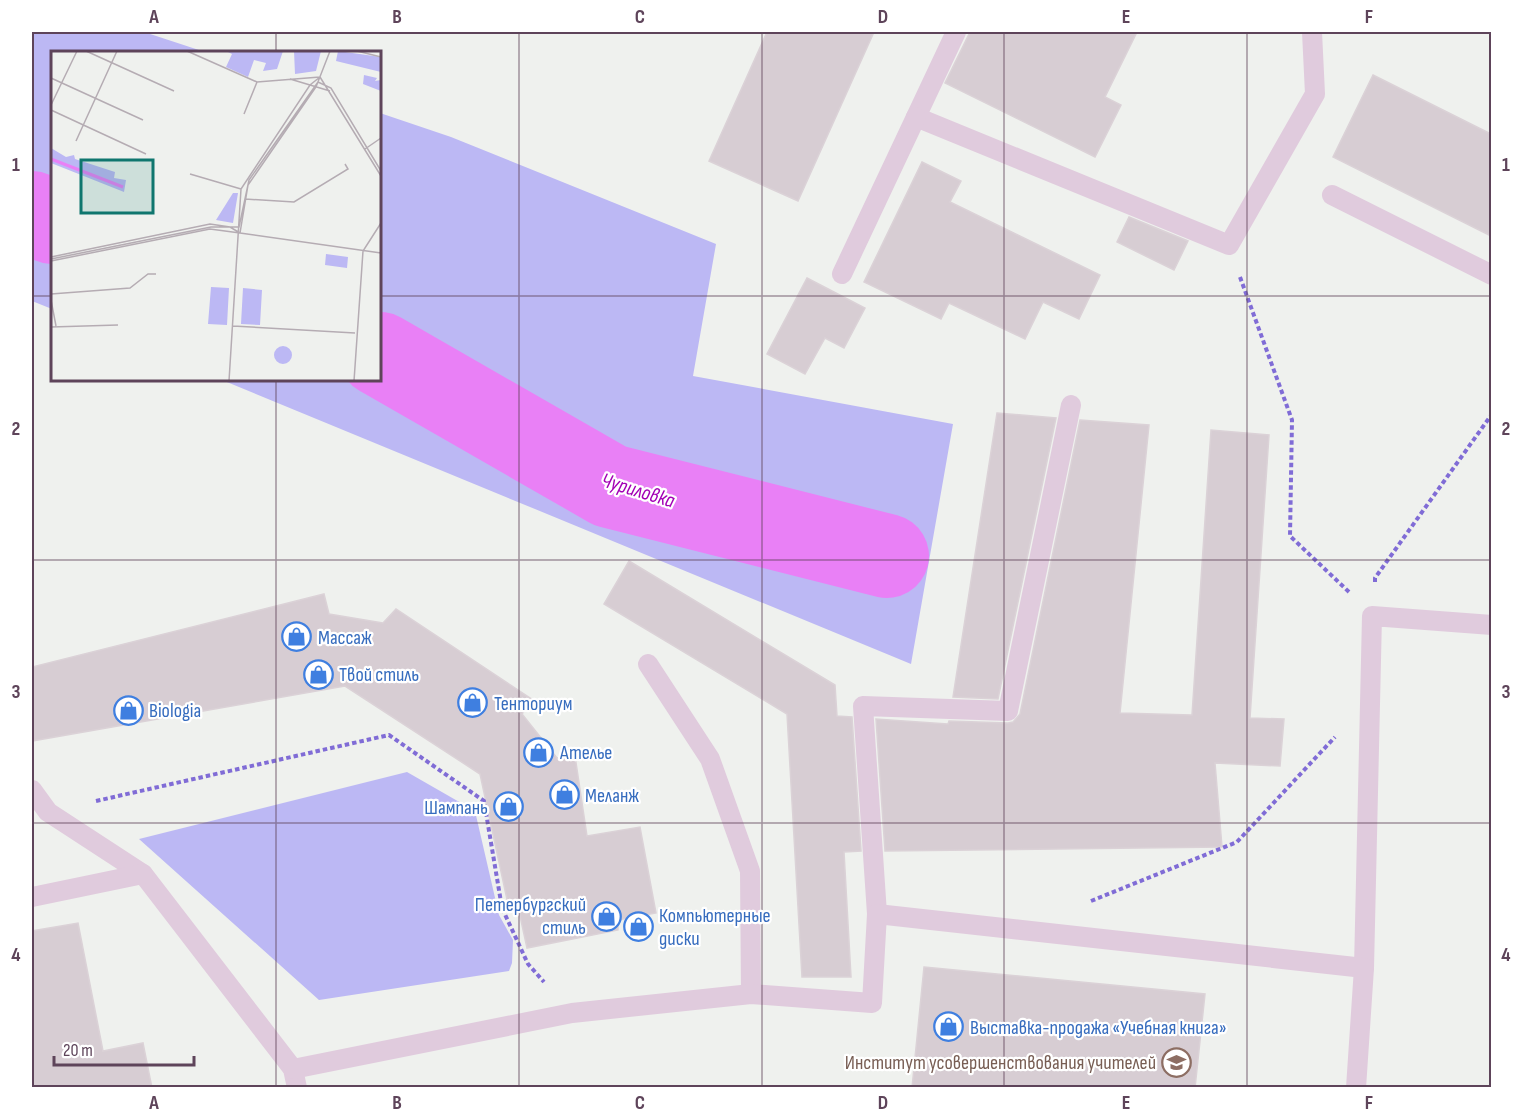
<svg xmlns="http://www.w3.org/2000/svg" width="1523" height="1119" viewBox="0 0 1523 1119" font-family="'Sofia Sans Condensed',sans-serif">
<style>
.green{fill:#bcb8f4}
.lines{fill:none;stroke-linecap:round;stroke-linejoin:round}
.river{stroke:#e980f6;stroke-width:84}
.building{fill:#d7cdd3;stroke:#dbd2d7;stroke-width:1.5}
.path{stroke:#806cd6;stroke-width:4;stroke-dasharray:4.5 3;stroke-linecap:butt}
.service{stroke:#e0cbdd;stroke-width:20}
.grid{fill:none;stroke:#5e445a;stroke-width:1.5;stroke-opacity:0.55}
.labels{text-anchor:middle;stroke-width:4.5;stroke-linejoin:round;paint-order:stroke}
.shop-label{font-size:20px;fill:#366cbe;stroke:#fff;text-anchor:start}
.education-label{font-size:20px;fill:#785e54;stroke:#fff;text-anchor:end}
.water-label{font-size:21px;font-style:italic;fill:#a300b5;stroke:#fff}
.inset-river{fill:none;stroke:#e980f6;stroke-width:3}
.inset-road{fill:none;stroke:#b5acb3;stroke-width:1.5}
.view{fill:#0f766e;fill-opacity:0.15;stroke:#0f766e;stroke-width:3}
.inset-edge{fill:none;stroke:#5e445a;stroke-width:3}
.neatline{fill:none;stroke:#5e445a;stroke-width:2}
.grid-label{font-size:20px;text-anchor:middle;font-weight:bold;fill:#5e445a}
</style>
<rect width="100%" height="100%" fill="#eff1ee"/>
<g class="green">
<path d="M32,32H144L205,52H52V309L32,301Z"/>
<path d="M380,113L451,137L716,244L693,376L953,424L911,664L222,380H380Z"/>
<path d="M407,772L475,811L499,915L513,940L512,963L509,971L319,1000L139,839Z"/>
</g>
<g class="lines">
<g class="river">
<path d="M32,213L52,222"/>
<path d="M380,354L610,486L887,556"/>
</g>
</g>
<g class="building">
<path d="M767,32H874L798,201L709,161Z"/>
<path d="M970,32H1137L1105,97L1121,105L1095,157L945,83Z"/>
<path d="M1373,75L1491,134V236L1333,157Z"/>
<path d="M922,162L961,181L950,202L1100,275L1079,319L1043,302L1025,339L949,303L941,319L864,282Z"/>
<path d="M1129,217L1188,241L1174,270L1117,242Z"/>
<path d="M807,278L865,308L844,348L825,338L805,374L767,354Z"/>
<path d="M997,413L1056,418L998,699L953,697Z"/>
<path d="M1080,420L1149,425L1120,713L1192,715L1211,430L1269,435L1250,718L1284,719L1280,766L1215,763L1222,847L885,851L876,719L948,724L949,721L1008,723L1013,722L1020,714Z"/>
<path d="M629,561L835,685L837,716L852,717L861,851L844,852L851,977H802L787,714L604,604Z"/>
<path d="M324,594L329,614L383,623L396,609L533,700L522,714L557,758L575,756L587,836L640,827L656,913L618,920V930L527,948L517,902L508,904L480,774L345,686L32,741V667Z"/>
<path d="M78,923L103,1051L143,1043L152,1088H32V931Z"/>
<path d="M924,967L1205,994L1195,1088H912Z"/>
</g>
<g class="lines">
<g class="path">
<path d="M1240,277L1292,420L1290,536L1349,592"/>
<path d="M1375,582V578L1492,414"/>
<path d="M96,801L389,735L484,801L502,908L528,964L544,982"/>
<path d="M1091,901L1237,842L1335,737"/>
</g>
<g class="service">
<path d="M956,32L916,117L1229,245L1315,94L1312,32"/>
<path d="M1332,195L1492,275"/>
<path d="M842,274L916,117"/>
<path d="M648,664L710,759L750,871L751,994"/>
<path d="M32,790L48,812L143,874L293,1069L297,1088"/>
<path d="M32,897L143,874"/>
<path d="M877,914L863,706L1008,711L1071,405"/>
<path d="M1364,968L1372,616L1492,625"/>
<path d="M293,1069L572,1013L751,994L872,1003L877,914L1364,968L1356,1088"/>
</g>
</g>
<path class="grid" d="M276,32V52M519,32V1088M762,32V1088M1004,32V1088M1247,32V1088M32,296H52M380,296H1492M276,380V1088M32,560H1492M32,823H1492"/>
<defs>
<symbol id="shop-ring" viewBox="-11 -11 22 22"><circle r="9.5" fill="#fff" stroke="#3f7fe0" stroke-width="1.5"/><path d="M-5-2.5h2.3a2.7 3.5 0 0 1 5.4 0H5L5.5 6h-11ZM-1.5-2.5h3a1.5 2.3 0 0 0-3 0Z" fill="#3f7fe0"/></symbol>
<symbol id="university-ring" viewBox="-11 -11 22 22"><circle r="9.5" fill="#fff" stroke="#8d6e63" stroke-width="1.5"/><path d="M0-5L7-2L0 1L-7-2ZM-4 1L0 2.5L4 1V4Q0 6-4 4Z" fill="#8d6e63"/></symbol>
</defs>
<g fill-rule="evenodd">
<use href="#shop-ring" x="280" y="620" width="33" height="33"/>
<use href="#shop-ring" x="302" y="658" width="33" height="33"/>
<use href="#shop-ring" x="456" y="686" width="33" height="33"/>
<use href="#shop-ring" x="112" y="694" width="33" height="33"/>
<use href="#shop-ring" x="522" y="736" width="33" height="33"/>
<use href="#shop-ring" x="548" y="778" width="33" height="33"/>
<use href="#shop-ring" x="492" y="790" width="33" height="33"/>
<use href="#shop-ring" x="590" y="900" width="33" height="33"/>
<use href="#shop-ring" x="622" y="910" width="33" height="33"/>
<use href="#shop-ring" x="932" y="1010" width="33" height="33"/>
<use href="#university-ring" x="1160" y="1046" width="33" height="33"/>
</g>
<g class="labels">
<g class="shop-label">
<text x="318" y="644">Массаж</text>
<text x="339" y="681">Твой стиль</text>
<text x="494" y="710">Тенториум</text>
<text x="149" y="717">Biologia</text>
<text x="560" y="759">Ателье</text>
<text x="585" y="802">Меланж</text>
<text x="488" y="814" text-anchor="end">Шампань</text>
<text x="586" y="911" text-anchor="end">Петербургский<tspan x="586" dy="23">стиль</tspan></text>
<text x="659" y="922">Компьютерные<tspan x="659" dy="23">диски</tspan></text>
<text x="970" y="1034">Выставка-продажа «Учебная книга»</text>
</g>
<g class="education-label">
<text x="1156" y="1069">Институт усовершенствования учителей</text>
</g>
<g class="water-label">
<text transform="translate(638 490) rotate(17)" y="7">Чуриловка</text>
</g>
</g>
<g transform="translate(51 51)">
<rect width="330" height="330" fill="#eff1ee"/>
<path d="M175,0H232L226,18L212,20L215,12L203,9L197,26L175,16L181,3ZM243,0H270L265,20L244,23ZM287,0L330,6V21L285,10ZM313,24L326,27L324,30L330,29V40L312,33ZM0,97L15,106L23,104L24,108L64,121L63,127L75,129L73,141L0,112ZM182,142H187L182,172L165,169ZM275,203L297,206L296,217L274,214ZM160,236L178,237L176,274L157,273ZM192,237L211,239L209,274L190,273ZM223 304a9 9 0 1 1 18 0a9 9 0 1 1-18 0Z" fill="#bcb8f4"/>
<path class="inset-river" d="M0,108L72,136"/>
<path class="inset-road" d="M35,0L123,40M136,0L206,31L269,26M306,0L330,6M269,26L330,125M0,27L92,69M239,28L279,40M0,54L26,0M0,59L95,103M193,63L206,31M25,90L66,0M314,98L330,87M139,123L190,138M194,148L243,151L297,118L294,113M189,182L330,202M189,182L197,134L265,36L279,0M0,206L159,173L179,176L189,182M0,208L160,176H188L198,129L267,31L280,37L330,120M0,210L159,178L189,182M0,243L79,237L97,223H105M0,249L5,275M182,275L304,282M0,276L67,274M178,330L190,138L259,34L269,26M303,330L312,200L330,172"/>
<path class="view" d="M30,109H102V162H30Z"/>
<rect width="330" height="330" class="inset-edge"/>
</g>
<rect width="1523" height="1119" fill="none" stroke="#ffffff" stroke-width="66"/>
<path d="M54 1056v9h140v-9" fill="none" stroke="#5e445a" stroke-width="3"/>
<text x="63" y="1056" font-size="18" fill="#5e445a" stroke="#ffffff" stroke-width="4.5" paint-order="stroke">20 m</text>
<rect x="33" y="33" width="1457" height="1053" class="neatline"/>
<g class="grid-label">
<text x="154" y="23">A</text>
<text x="397" y="23">B</text>
<text x="640" y="23">C</text>
<text x="883" y="23">D</text>
<text x="1126" y="23">E</text>
<text x="1369" y="23">F</text>
<text x="16" y="171">1</text>
<text x="1506" y="171">1</text>
<text x="16" y="435">2</text>
<text x="1506" y="435">2</text>
<text x="16" y="698">3</text>
<text x="1506" y="698">3</text>
<text x="16" y="961">4</text>
<text x="1506" y="961">4</text>
<text x="154" y="1109">A</text>
<text x="397" y="1109">B</text>
<text x="640" y="1109">C</text>
<text x="883" y="1109">D</text>
<text x="1126" y="1109">E</text>
<text x="1369" y="1109">F</text>
</g>
</svg>
